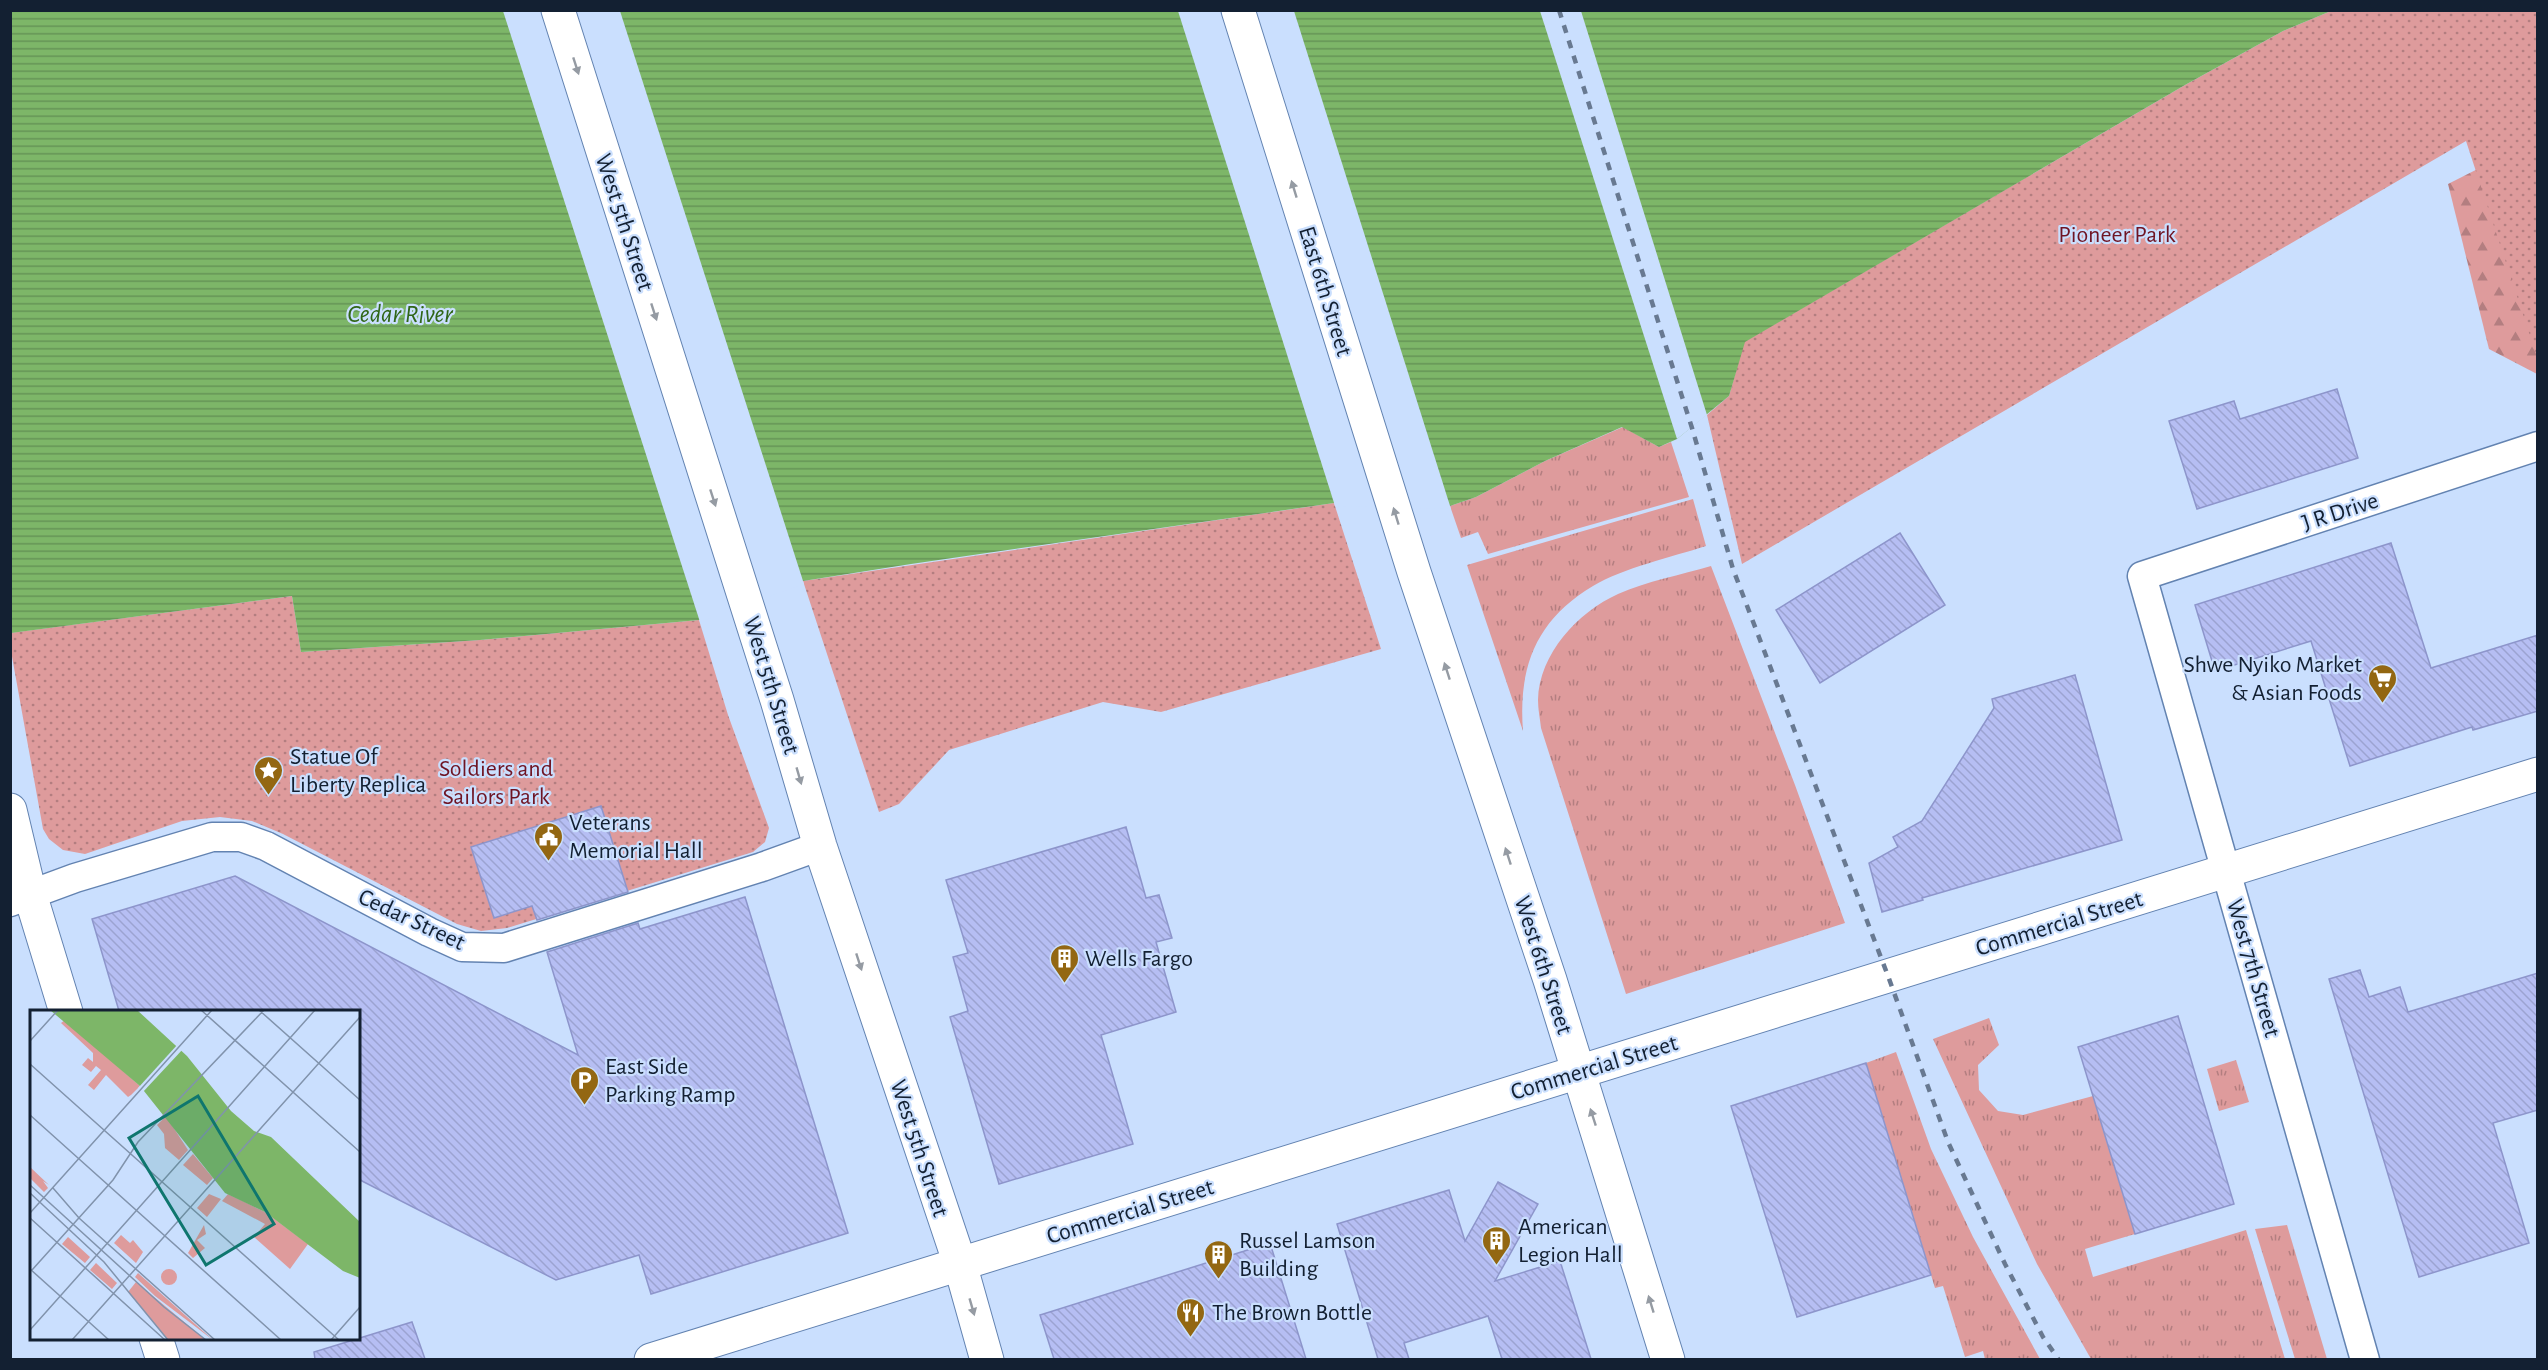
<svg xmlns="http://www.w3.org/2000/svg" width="2548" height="1370" viewBox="0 0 2548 1370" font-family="'Alegreya Sans',sans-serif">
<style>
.grass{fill:url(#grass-tufts)}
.forest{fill:url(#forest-firs)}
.park{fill:url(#park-dots)}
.water{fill:url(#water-rules)}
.pier{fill:#cadffe}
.building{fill:url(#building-back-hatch);stroke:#8d95cb;stroke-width:1.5}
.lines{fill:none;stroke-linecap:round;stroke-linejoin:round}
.minor-casing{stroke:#6383b1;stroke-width:31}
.tertiary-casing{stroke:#6383b1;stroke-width:35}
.secondary-casing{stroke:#6383b1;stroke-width:35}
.minor{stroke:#fff;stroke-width:28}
.tertiary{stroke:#fff;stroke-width:33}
.secondary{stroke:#fff;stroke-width:33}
.rail{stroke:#687991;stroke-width:4.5;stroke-dasharray:8 8;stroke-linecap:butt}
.oneway{fill:#959ba3}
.labels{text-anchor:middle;stroke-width:4.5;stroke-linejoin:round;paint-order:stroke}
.street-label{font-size:24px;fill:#132032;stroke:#cadffe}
.park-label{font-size:24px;fill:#6f1423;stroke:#cadffe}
.poi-label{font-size:24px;fill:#132032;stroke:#cadffe;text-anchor:start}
.water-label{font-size:26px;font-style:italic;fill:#306618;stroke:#cadffe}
.inset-road{fill:none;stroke:#8193ac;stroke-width:1.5}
.view{fill:#0f766e;fill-opacity:0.15;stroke:#0f766e;stroke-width:3}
.inset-edge{fill:none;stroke:#132032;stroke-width:3}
</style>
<defs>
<pattern id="grass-tufts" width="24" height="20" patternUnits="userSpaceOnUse" patternTransform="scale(1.5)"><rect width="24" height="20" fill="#de9b9c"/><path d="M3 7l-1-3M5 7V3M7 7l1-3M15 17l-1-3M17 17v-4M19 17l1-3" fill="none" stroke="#b37e80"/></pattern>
<pattern id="forest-firs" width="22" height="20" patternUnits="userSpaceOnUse" patternTransform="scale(1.5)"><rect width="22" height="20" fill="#de9b9c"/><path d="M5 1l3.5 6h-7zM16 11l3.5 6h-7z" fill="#b37e80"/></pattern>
<pattern id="park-dots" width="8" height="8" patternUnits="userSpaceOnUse" patternTransform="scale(1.5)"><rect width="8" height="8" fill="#de9b9c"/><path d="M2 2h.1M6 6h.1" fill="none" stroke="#b37e80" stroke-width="1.8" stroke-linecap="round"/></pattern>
<pattern id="water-rules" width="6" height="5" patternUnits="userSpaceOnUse" patternTransform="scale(1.5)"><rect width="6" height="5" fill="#7db668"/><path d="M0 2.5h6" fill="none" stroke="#659456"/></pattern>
<pattern id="building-back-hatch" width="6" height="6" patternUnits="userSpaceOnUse" patternTransform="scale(1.5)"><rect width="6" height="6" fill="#b6bef3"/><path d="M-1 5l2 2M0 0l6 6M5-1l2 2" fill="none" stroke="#9ca3d1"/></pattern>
</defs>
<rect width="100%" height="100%" fill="#cadffe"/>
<g class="grass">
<path d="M1623,427L1659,447L1671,442L1689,497L1488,554L1478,532L1461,538L1450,506L1476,497L1545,461Z"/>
<path d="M1693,499L1706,546C1672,557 1623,568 1593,586C1536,620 1518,667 1523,731L1467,565Z"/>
<path d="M1711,566L1795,785L1845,923L1626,994L1541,728C1540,719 1538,709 1538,700C1539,654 1578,612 1618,594C1647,581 1681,575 1711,566Z"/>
<path d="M1989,1018L1999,1045L1978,1065L1979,1090L1998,1111L2023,1115L2093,1096L2135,1234L2085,1249L2093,1277L2246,1230L2285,1359H2091L2037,1264L1933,1039Z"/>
<path d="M1896,1052L1931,1149L1973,1237L2040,1359H1985L1983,1351L1965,1357L1943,1286L1935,1288L1866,1063Z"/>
<path d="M2236,1060L2249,1102L2219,1111L2207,1069Z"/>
<path d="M2287,1225L2327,1359H2295L2255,1229Z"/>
</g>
<path class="forest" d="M2537,139V374L2489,349L2448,184Z"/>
<g class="park">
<path d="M2331,11H2537V357L2466,141L1742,564L1707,415L1729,396L1744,342L2185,85L2283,31Z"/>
<path d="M1334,503L1381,649L1161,712L1103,702L949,750L899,804L879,812L803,581Z"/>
<path d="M292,596L301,652L480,640L699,620L728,715L769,828L765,842L753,852L507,928L481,931L457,924L283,834L252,821L220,817L182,821L85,854L63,850L49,839L43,829L11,651L10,633Z"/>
</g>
<path class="water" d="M10,11H2331L2283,31L2185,85L1745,342L1729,396L1677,439L1659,447L1622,427L1545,461L1476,497L1450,506L1334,503L911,564L803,581L699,620L480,640L301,652L292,596L11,633Z"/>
<g class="pier">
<path d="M503,11H620L804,584L700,622Z"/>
<path d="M1178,11H1294L1451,509L1335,506Z"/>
<path d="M1540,11H1581L1707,415L1677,439Z"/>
</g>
<g class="building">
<path d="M2337,389L2358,458L2197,509L2169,421L2234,401L2240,419Z"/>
<path d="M1900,533L1945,605L1820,683L1776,610Z"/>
<path d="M2391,543L2431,668L2538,635V711L2473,730L2472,727L2350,766L2311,641L2215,671L2195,605Z"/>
<path d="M2075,675L2122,840L1922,898L1923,900L1882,912L1869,863L1898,847L1893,837L1922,821L1994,708L1992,699Z"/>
<path d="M601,806L628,892L537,920L532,906L494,918L471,847Z"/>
<path d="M1126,827L1146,898L1159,895L1172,938L1156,942L1176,1012L1101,1035L1133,1144L999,1184L950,1017L968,1011L953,957L968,953L946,880Z"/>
<path d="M235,876L578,1055L547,952L638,923L640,929L745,897L848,1233L651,1294L639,1255L556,1280L358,1179V1011H119L92,919Z"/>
<path d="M2360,970L2369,997L2400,987L2408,1012L2538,973V1110L2493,1123L2529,1243L2419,1277L2329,979Z"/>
<path d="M2178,1016L2234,1204L2135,1234L2078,1047Z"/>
<path d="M1866,1063L1931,1275L1797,1317L1731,1106Z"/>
<path d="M1498,1182L1538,1204L1495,1281L1560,1261L1591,1359H1502L1488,1316L1404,1343L1409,1359H1378L1337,1224L1449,1190L1465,1241Z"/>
<path d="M1270,1243L1306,1359H1054L1040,1315Z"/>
<path d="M412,1322L425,1359H315L314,1352Z"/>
</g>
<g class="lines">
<defs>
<g id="minor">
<path d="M10,902L75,878L212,837H241L266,846L429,932L462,947L504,948L762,867L820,846"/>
<path d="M2365,1360L2142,576L2538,446"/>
</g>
<g id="tertiary">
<path d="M10,810L30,894L66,1012"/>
<path d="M156,1338L163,1360"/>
<path d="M651,1360L2538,774"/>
</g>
<g id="secondary">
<path d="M558,10L777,700L820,846L960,1264L987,1360"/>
<path d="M1238,10L1414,572L1550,980L1668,1360"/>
</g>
</defs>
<use href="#minor" class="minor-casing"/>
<use href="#tertiary" class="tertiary-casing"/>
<use href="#secondary" class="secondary-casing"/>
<use href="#minor" class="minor"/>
<use href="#tertiary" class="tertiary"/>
<use href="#secondary" class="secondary"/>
<path class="rail" d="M1559,10L1692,428L1733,569L1888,976L1948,1142L2005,1264L2043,1337L2059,1360"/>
</g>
<defs><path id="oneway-solid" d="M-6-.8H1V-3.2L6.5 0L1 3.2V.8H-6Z" transform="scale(1.5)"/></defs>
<g class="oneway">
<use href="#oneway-solid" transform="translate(576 66) rotate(72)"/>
<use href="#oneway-solid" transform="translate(1294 189) rotate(-107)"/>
<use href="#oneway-solid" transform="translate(654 312) rotate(72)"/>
<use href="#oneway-solid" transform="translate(713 498) rotate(72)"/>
<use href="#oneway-solid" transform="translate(1396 516) rotate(-107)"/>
<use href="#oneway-solid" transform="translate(1447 671) rotate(-108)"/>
<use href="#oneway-solid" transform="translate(799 776) rotate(74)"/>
<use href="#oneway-solid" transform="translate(1508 856) rotate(-108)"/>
<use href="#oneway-solid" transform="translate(859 962) rotate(72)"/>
<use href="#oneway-solid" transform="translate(1593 1117) rotate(-108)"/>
<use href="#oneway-solid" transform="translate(1651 1304) rotate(-107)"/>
<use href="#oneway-solid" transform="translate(972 1307) rotate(74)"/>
</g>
<defs>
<symbol id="supermarket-pin" viewBox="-11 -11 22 30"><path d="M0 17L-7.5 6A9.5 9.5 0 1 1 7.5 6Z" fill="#936712" stroke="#cadffe"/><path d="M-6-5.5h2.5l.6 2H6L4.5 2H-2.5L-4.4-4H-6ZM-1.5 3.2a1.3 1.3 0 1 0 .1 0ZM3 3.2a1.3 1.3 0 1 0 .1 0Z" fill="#fff"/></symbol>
<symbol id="sight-pin" viewBox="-11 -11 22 30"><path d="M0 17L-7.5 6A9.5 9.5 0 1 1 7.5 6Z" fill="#936712" stroke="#cadffe"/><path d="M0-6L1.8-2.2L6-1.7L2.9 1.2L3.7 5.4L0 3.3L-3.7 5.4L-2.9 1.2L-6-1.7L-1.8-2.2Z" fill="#fff"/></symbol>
<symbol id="civic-pin" viewBox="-11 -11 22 30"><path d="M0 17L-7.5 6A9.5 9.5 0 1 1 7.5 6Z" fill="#936712" stroke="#cadffe"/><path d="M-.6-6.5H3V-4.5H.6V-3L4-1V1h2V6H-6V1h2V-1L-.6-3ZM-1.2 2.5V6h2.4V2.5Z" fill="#fff"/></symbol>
<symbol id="building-pin" viewBox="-11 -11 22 30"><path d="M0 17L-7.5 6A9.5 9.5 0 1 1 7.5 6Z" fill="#936712" stroke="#cadffe"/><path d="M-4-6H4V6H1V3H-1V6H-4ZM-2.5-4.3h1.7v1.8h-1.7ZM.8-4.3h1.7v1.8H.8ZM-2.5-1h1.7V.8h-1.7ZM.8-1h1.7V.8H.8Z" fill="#fff"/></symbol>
<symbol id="parking-pin" viewBox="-11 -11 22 30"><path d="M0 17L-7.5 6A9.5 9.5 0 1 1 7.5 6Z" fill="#936712" stroke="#cadffe"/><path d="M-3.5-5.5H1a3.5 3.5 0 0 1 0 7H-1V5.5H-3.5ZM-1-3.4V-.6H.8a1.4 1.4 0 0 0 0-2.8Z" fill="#fff"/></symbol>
<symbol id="restaurant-pin" viewBox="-11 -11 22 30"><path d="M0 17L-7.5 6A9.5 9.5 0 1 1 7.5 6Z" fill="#936712" stroke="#cadffe"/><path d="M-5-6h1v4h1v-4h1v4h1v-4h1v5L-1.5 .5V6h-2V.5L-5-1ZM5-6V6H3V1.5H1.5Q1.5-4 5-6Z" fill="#fff"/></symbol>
</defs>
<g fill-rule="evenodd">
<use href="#supermarket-pin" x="2366" y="662" width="33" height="45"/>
<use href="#sight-pin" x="252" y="754" width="33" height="45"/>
<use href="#civic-pin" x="532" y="820" width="33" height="45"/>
<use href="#building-pin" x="1048" y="942" width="33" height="45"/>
<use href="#parking-pin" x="568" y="1064" width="33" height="45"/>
<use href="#building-pin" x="1480" y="1224" width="33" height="45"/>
<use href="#building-pin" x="1202" y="1238" width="33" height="45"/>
<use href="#restaurant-pin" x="1174" y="1296" width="33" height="45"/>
</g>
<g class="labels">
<g class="street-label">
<text transform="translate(625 222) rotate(72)" y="8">West 5th Street</text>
<text transform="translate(1326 291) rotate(73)" y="8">East 6th Street</text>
<text transform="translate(2340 511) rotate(-18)" y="8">J R Drive</text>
<text transform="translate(772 685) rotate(73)" y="8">West 5th Street</text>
<text transform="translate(412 919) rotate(25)" y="8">Cedar Street</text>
<text transform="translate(2059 923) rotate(-17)" y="8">Commercial Street</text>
<text transform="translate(1544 965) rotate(72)" y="8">West 6th Street</text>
<text transform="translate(2254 968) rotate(74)" y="8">West 7th Street</text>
<text transform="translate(1594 1067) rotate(-17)" y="8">Commercial Street</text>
<text transform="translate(920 1148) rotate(72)" y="8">West 5th Street</text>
<text transform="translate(1130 1211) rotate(-17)" y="8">Commercial Street</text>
</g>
<g class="park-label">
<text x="2117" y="242">Pioneer Park</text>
<text x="496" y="776">Soldiers and<tspan x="496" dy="28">Sailors Park</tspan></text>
</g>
<g class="poi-label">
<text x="2362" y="672" text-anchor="end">Shwe Nyiko Market<tspan x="2362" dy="28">&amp; Asian Foods</tspan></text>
<text x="290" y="764">Statue Of<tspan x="290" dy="28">Liberty Replica</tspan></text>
<text x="569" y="830">Veterans<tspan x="569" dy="28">Memorial Hall</tspan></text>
<text x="1085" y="966">Wells Fargo</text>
<text x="605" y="1074">East Side<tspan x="605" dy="28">Parking Ramp</tspan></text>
<text x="1518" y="1234">American<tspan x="1518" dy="28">Legion Hall</tspan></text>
<text x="1239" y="1248">Russel Lamson<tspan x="1239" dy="28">Building</tspan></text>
<text x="1212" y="1320">The Brown Bottle</text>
</g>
<g class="water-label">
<text x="400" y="322">Cedar River</text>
</g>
</g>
<g transform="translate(30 1010)">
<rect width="330" height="330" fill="#cadffe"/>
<path d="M0,157L19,175L13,171L18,178L14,182L0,168ZM179,184L191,189L177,207L167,198ZM174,215L176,224L167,230L175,238L163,248L158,243ZM91,225L100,233L103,230L113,242L106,253L84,233ZM38,227L60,247L55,253L32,234ZM66,253L87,273L82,279L60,260ZM131 267a8 8 0 1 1 16 0a8 8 0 1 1-16 0ZM108,263L183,330L125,286L105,267Z" fill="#de9b9c"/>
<path d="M35,10L110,76L101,85L98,87L76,65L64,80L58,75L71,60L66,56L61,62L52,55L58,48L63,52V43L31,13ZM136,106L158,140L149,150L135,138L134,124L127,115ZM163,144L183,168L177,175L153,155ZM198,184L235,202L278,234L260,259L224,227L235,214L192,191ZM106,272L176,330H138L98,282Z" fill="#de9b9c"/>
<path d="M20,0H107L157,46L201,101L224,121L241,127L330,212V268L313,261L235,202L195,183L110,76Z" fill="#7db668"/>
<path d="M148,34L153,39L112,83L108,78Z" fill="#cadffe"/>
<path class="inset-road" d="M171,0L330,142M229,0L330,90M0,31L28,0M0,54L309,330M0,105L251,330M0,175L134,297L176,330M23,178L49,208L185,330M0,183L74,252L138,330M0,203L182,0M0,208L135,330M0,259L79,330M2,260L83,170L108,132L234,0M0,320L285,0M42,330L330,7M301,330L330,297"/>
<path class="view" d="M168,86L244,214L176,255L99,128Z"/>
<rect width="330" height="330" class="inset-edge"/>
</g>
<rect width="2548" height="1370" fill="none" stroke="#132032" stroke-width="24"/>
</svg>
